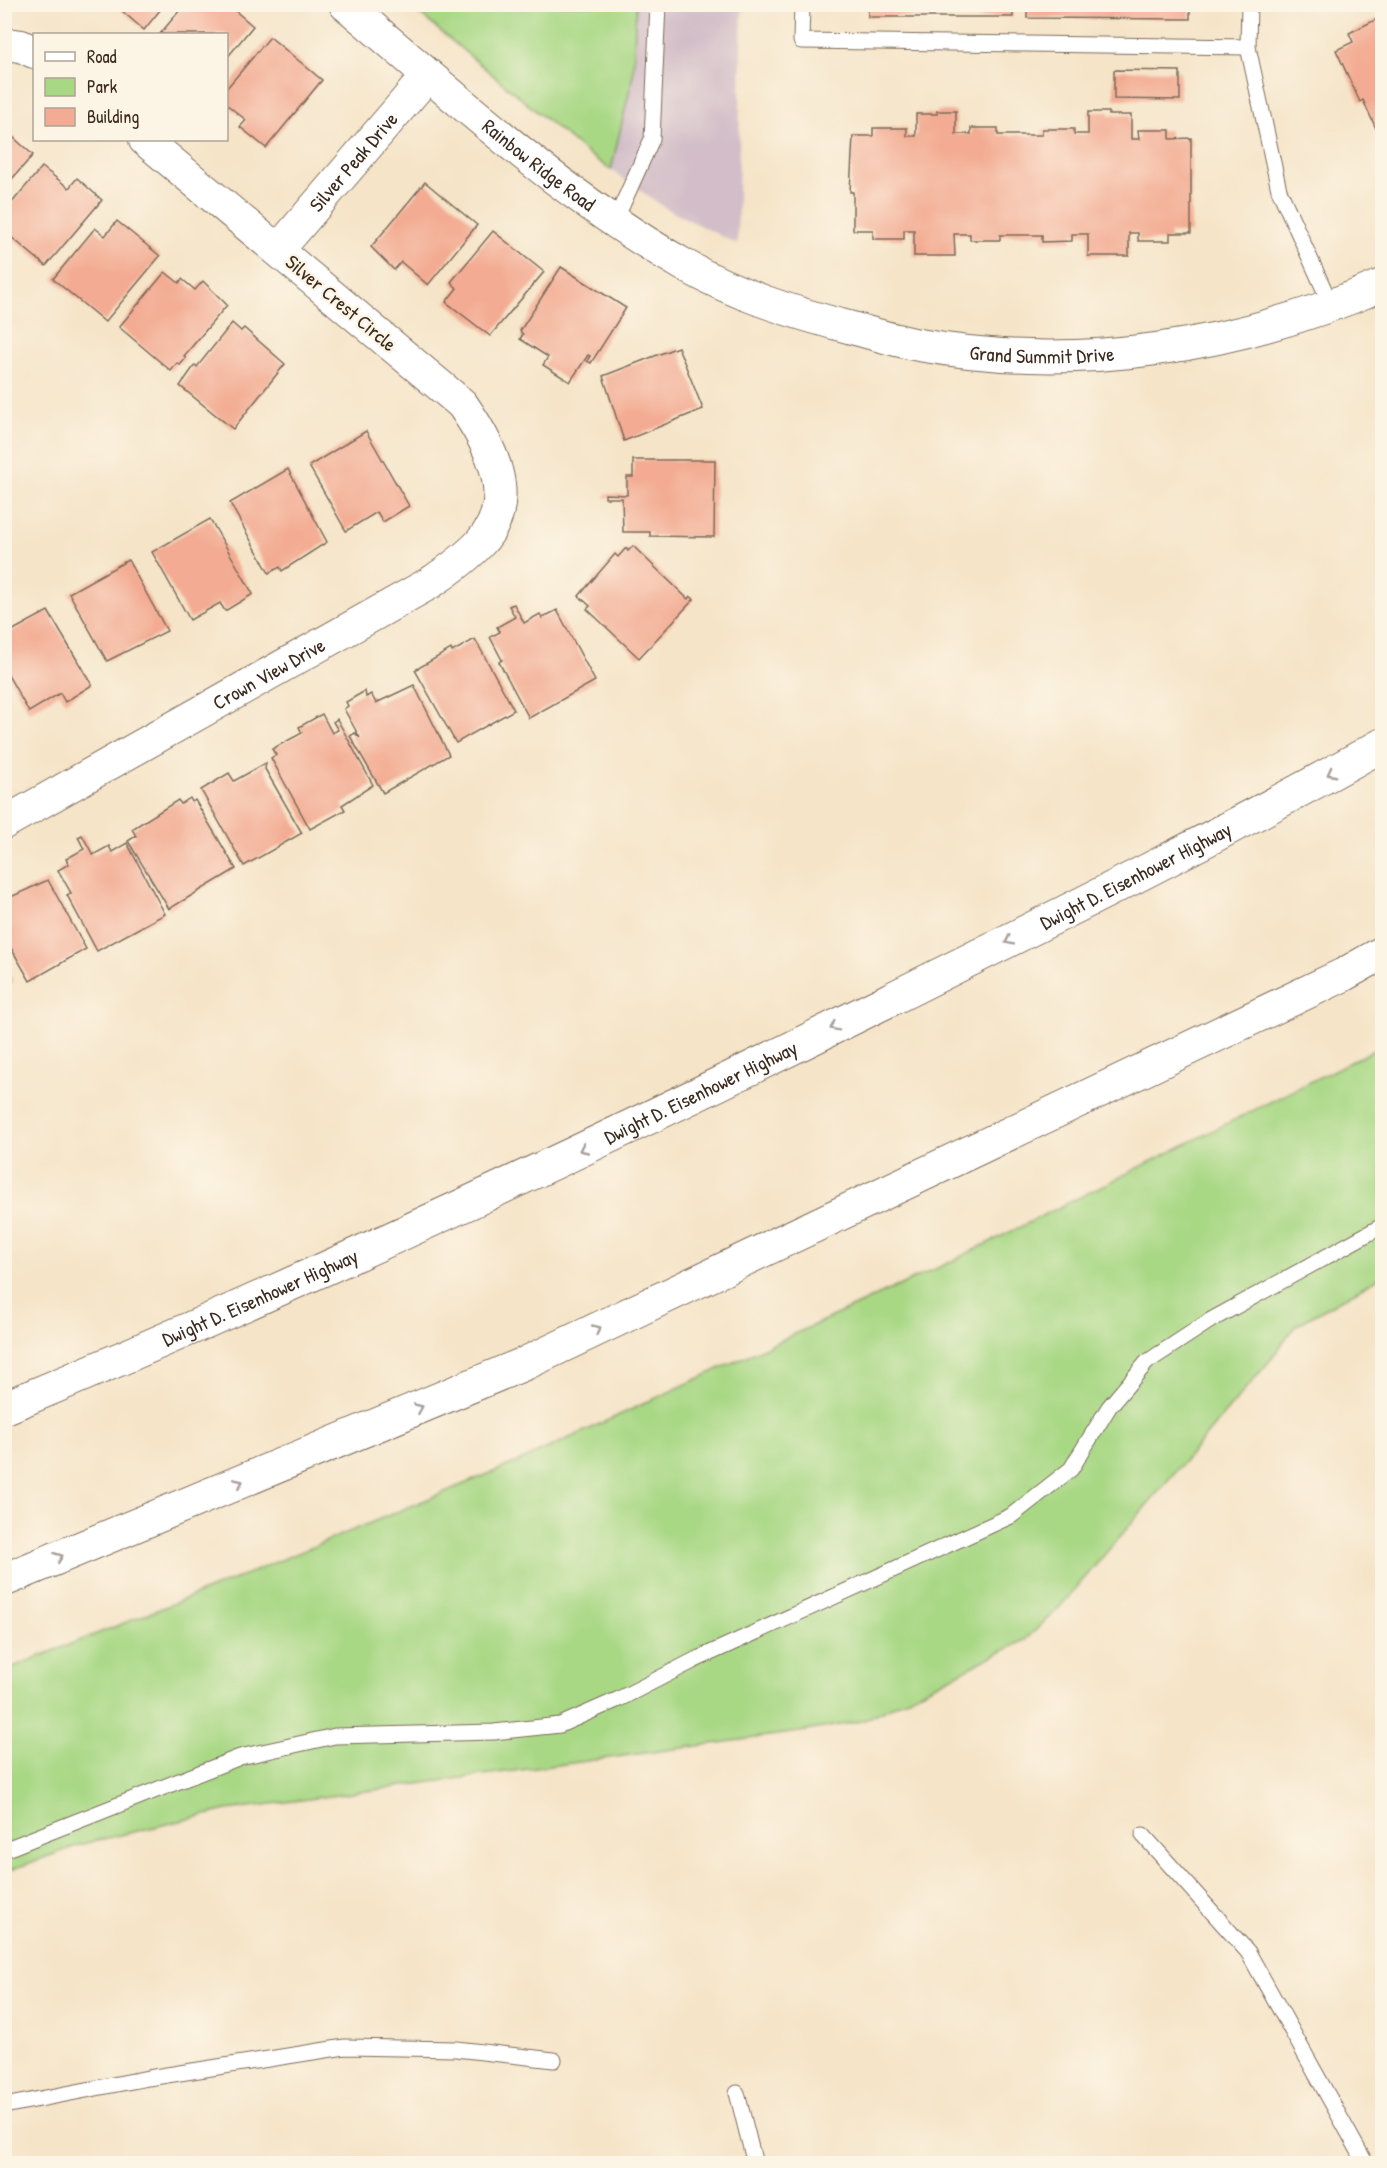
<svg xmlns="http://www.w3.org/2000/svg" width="1387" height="2168" viewBox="0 0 1387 2168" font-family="'Patrick Hand',sans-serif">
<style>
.industrial{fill:#d2bdc8}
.green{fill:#a9d885;stroke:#728152;stroke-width:1.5}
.building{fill:#f3ac93}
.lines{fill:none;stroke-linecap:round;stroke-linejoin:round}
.service-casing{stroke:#7c6b5a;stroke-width:17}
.minor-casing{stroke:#7c6b5a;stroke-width:34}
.motorway-casing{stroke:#7c6b5a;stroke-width:35}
.service{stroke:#fff;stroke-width:15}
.minor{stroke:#fff;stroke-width:32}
.motorway{stroke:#fff;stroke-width:33}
.oneway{stroke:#a79f9a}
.labels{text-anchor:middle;stroke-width:5;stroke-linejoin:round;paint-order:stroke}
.street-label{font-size:20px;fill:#3b2a1e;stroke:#fcf5e5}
</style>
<rect width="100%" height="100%" fill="#fcf5e5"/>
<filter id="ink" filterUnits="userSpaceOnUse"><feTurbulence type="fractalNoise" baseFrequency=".0167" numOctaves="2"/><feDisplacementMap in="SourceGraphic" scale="12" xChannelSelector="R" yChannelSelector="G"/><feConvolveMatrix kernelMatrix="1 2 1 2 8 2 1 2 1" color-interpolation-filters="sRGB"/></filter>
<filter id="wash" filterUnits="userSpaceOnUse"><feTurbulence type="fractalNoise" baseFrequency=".008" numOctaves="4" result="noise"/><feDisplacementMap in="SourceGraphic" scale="24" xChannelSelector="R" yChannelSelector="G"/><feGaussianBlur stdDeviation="1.35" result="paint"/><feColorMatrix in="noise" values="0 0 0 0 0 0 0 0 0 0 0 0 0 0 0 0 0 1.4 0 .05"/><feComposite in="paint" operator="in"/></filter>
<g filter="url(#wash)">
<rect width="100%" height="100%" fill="#f5e4c8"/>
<path class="industrial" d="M636,5H742L737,244L667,209L611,170L633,75Z"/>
<g class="green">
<path d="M409,5H636L633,75L611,170L584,151Z"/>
<path d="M1382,1046V1276L1295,1326L1273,1357L1059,1608L1025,1640L862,1721L806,1731L227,1810L82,1844L5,1872V1670L223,1584L522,1460L946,1264Z"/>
</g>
<g id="blocks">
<g class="building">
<path d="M114,4H165L144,30Z"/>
<path d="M185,4H227L253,26L226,59V34H160Z"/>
<rect x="868" y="4" width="145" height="13"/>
<path d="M1027,4H1190V19L1027,18Z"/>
<path d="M1377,19L1381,27L1382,26V133L1379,135L1363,100L1360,102L1336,50L1353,42L1349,33Z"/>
<path d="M270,37L322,80L266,148L240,127L246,120L226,104V89Z"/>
<path d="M1114,70L1180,71V100L1114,99Z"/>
<path d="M937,111H956V134H971V128H998V135H1042V129H1074V134H1088V112H1109V115H1131V139H1139L1138,130H1170V139L1191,138V233H1170V241H1138V233H1129V256H1088V234H1072V241L1042,242V235H1000V240H970V234H954L955,256H914V230H904V239H873V230H853V192H850L853,136H873V128H907V136H916V114H937Z"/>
<path d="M4,129L33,155L4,188Z"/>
<path d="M42,167L69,188L77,178L102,200L46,266L4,231V212Z"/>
<path d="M425,182L477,225L428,285L401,262L394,270L371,247Z"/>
<path d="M117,221L160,256L105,322L53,279L95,228L105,236Z"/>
<path d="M493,231L544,272L490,336L446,302L457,288L451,282Z"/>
<path d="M561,267L626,308L591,363L587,361L590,356L588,355L570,382L543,365L548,357L520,339L523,334L520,331Z"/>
<path d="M165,272L179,283L182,279L195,290L203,281L227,305L184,356L186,358L180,365L177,363L171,371L119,327Z"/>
<path d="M232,323L241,331L244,328L285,364L233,429L180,386L195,365L197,367Z"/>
<path d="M678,347L703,409L624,441L603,376Z"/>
<path d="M366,431L409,506L383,522L377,512L346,531L309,466Z"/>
<path d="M633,460H715L714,537L650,536V532H623L622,498H605V494L627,495V477H633Z"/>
<path d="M288,469L327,542L282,571L280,567L269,573L230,503Z"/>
<path d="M210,519L253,594L225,611L220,603L190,620L152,552Z"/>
<path d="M633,546L688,599L690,596L694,599L639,658L587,609L590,606L579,596L615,554L618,557L626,548L628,551Z"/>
<path d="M128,560L167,631L107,661L69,593Z"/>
<path d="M514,604L524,623L540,614L542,618L557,610L595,681L529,718L499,662L502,660L490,637L500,632L497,627L515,617L509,606Z"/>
<path d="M48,611L92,685L65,702L60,693L29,712L4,668V635Z"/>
<path d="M475,639L514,710L456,743L415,670L451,649L452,652Z"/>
<path d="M414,685L449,755L383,793L350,736L355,733L360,738L344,709L348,706L346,702L365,691L366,697L371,694L376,703Z"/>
<path d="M322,714L332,733L338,730L333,722L337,719L373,785L342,805L345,810L310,829L271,758L276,755L272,749L302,733L299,727Z"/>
<path d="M266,763L265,769L302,833L244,866L201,790L229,773L234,781Z"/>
<path d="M190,798L192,802L195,800L236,869L169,909L128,841L136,836L132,829L178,800L181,804Z"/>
<path d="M82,835L93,855L109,846L112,852L127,843L165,914L97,951L67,895L71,893L58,870L69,864L66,859L84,849L78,837Z"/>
<path d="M48,880L86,949L30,981L4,936V900Z"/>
<path d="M4,967L13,981L4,987Z"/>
</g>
</g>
</g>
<g filter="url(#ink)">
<use href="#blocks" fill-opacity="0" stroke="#7c6b5a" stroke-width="1.5"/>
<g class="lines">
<defs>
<g id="service">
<path d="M802,4L801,41L1248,47"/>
<path d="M1249,4L1248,47L1279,190L1332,307"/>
<path d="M615,221L652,139L658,4"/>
<path d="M1143,1835L1248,1952L1366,2164"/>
<path d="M4,1850L240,1757L335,1736L494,1732L560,1725L619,1699L695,1660L1011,1516L1071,1469L1109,1407L1147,1362L1211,1320L1382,1226"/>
<path d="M737,2093L755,2164"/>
<path d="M4,2106L148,2078L345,2047L456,2049L554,2060"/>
</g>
<g id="minor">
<path id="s1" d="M345,4C454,96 560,194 684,265C737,295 794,313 852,328C874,334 897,341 919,345C1077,373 1236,348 1382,285"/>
<path d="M4,44L21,46L34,52"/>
<path id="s2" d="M278,250L428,75"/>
<path id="s3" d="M4,823L430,583C448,571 466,558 480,543C521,499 489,443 462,404L145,140"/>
</g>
<g id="motorway">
<path id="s4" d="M4,1408C305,1283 600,1144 891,999C1056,917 1222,835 1382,745"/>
<path d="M4,1580L526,1363L1343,975L1382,953"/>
</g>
</defs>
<use href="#service" class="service-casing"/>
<use href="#minor" class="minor-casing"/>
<use href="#motorway" class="motorway-casing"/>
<use href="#service" class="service"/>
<use href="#minor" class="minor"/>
<use href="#motorway" class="motorway"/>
</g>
<defs><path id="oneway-chevron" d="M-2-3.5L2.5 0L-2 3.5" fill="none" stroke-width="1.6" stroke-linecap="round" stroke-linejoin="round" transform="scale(1.5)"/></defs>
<g class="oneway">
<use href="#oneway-chevron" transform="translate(1331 773) rotate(152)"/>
<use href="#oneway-chevron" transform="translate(1009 941) rotate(154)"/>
<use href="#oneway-chevron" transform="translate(834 1027) rotate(154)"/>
<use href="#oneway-chevron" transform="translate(583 1149) rotate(155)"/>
<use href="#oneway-chevron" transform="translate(597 1329) rotate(-25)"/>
<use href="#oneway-chevron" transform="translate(419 1408) rotate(-23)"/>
<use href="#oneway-chevron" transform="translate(239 1483) rotate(-23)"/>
<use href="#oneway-chevron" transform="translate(59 1557) rotate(-22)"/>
</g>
</g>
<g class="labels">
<g class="street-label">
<text dy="7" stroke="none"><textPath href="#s2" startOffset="116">Silver Peak Drive</textPath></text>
<text dy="7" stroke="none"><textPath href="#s1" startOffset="252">Rainbow Ridge Road</textPath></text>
<text transform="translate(341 303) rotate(40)" y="7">Silver Crest Circle</text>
<text dy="7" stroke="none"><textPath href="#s1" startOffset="801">Grand Summit Drive</textPath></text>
<text dy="7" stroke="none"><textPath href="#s3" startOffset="304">Crown View Drive</textPath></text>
<text dy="7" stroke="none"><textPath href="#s4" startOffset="1251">Dwight D. Eisenhower Highway</textPath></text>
<text dy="7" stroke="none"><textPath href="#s4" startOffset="765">Dwight D. Eisenhower Highway</textPath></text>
<text dy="7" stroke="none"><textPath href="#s4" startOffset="279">Dwight D. Eisenhower Highway</textPath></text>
</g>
</g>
<rect width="1387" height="2168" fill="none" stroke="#fcf5e5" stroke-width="24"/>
<rect x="33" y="33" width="195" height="108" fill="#fcf5e5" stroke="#afa495" stroke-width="1.5"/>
<rect x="45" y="52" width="30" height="9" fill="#ffffff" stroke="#afa495" stroke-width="1.5"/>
<text x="87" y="63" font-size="18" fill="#3b2a1e">Road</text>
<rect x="45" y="78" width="30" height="18" fill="#a9d885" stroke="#afa495" stroke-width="1.5"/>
<text x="87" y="93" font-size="18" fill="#3b2a1e">Park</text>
<rect x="45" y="108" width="30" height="18" fill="#f3ac93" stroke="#afa495" stroke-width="1.5"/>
<text x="87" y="123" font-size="18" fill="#3b2a1e">Building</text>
</svg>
